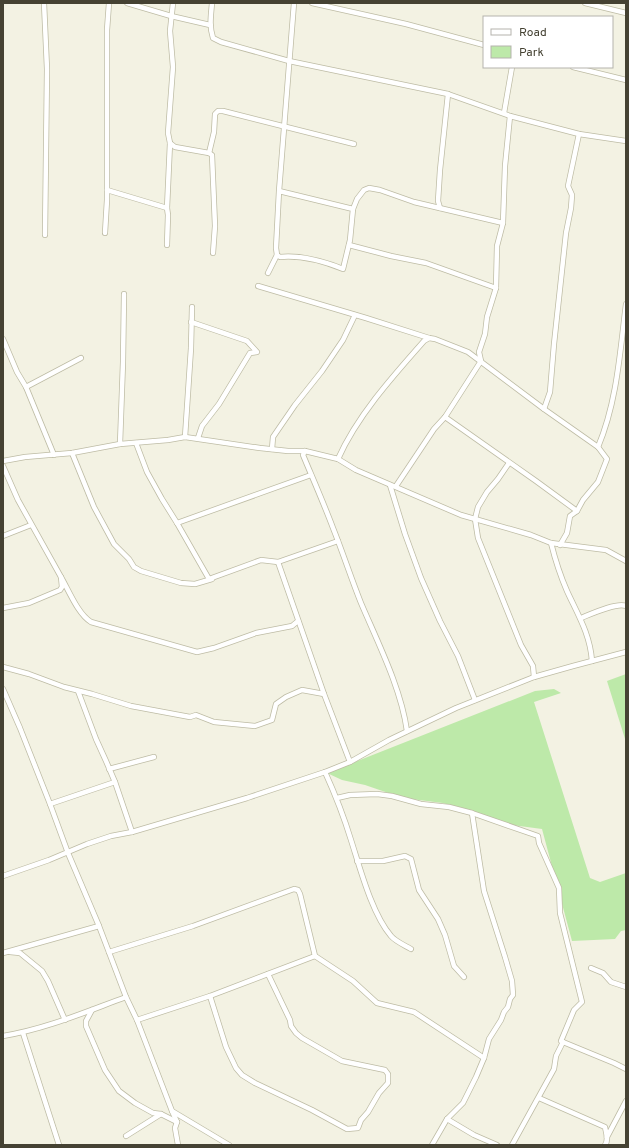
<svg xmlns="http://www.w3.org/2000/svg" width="629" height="1148" viewBox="0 0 629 1148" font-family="Overpass,sans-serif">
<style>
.green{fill:#bde9a9}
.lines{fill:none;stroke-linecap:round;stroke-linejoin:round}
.minor-casing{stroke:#bebca5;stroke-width:6}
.minor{stroke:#fff;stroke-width:4.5}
</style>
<rect width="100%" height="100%" fill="#f3f2e3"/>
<g class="green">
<path d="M626,674V742L607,681Z"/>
<path d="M554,689L561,693L534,702L590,878L600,882L626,873V930L621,931L615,939L572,941L542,829L512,825L443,803L403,798L365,785L342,780L327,773L535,691Z"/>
</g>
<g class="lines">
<defs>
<g id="minor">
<path d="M44,3L47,69L45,235"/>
<path d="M127,3L171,16L210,25"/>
<path d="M173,3L170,31L173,67L168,133L170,143L175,147L209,153L212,155L215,226L213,253"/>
<path d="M212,3C211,15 209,26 213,38L221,42L289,61L448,94L510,116L579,134L626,141"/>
<path d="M312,3L406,24L484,45"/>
<path d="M585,3L626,13"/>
<path d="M573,67L626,80"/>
<path d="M504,113L512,67"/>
<path d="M209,153L214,132L215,114L218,111H223L354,144"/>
<path d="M107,190L167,208L168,215L167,245"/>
<path d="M279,191L353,209L350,240L343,269C323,261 301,255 280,257L277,255L276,248L279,191L294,3"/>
<path d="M167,208L170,143"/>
<path d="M440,208L438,201L440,170L448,94"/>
<path d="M353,209L357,199L364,190L369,188L380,190L414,202L503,223"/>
<path d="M105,233L107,200V30L109,3"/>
<path d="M349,245L391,256L426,263L496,288"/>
<path d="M268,273L277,255"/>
<path d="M258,286L366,318L429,338"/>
<path d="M191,322L247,341L257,352L250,353L219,404L202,426L198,438"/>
<path d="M3,339L17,372L26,387L54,455"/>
<path d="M26,387L81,358"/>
<path d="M544,409L550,392L554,344L566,233L571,208L572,195L568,186L579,134"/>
<path d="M445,417L536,481L577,511"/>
<path d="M185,437L191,348L192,307"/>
<path d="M136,443L147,472L162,499L177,523L209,579L261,560L278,562L338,541"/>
<path d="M120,444L123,362L124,294"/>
<path d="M272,449L273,437L295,405L322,371L343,340L355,315"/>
<path d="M305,451L303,455C313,479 324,504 333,528C343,553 351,578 361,603C378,643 401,688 407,731"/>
<path d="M72,453L94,507L114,544L129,559L134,567L141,571L181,583L195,584L212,579"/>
<path d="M338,459C357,416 393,376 424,341L429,338L435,339L468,352L544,409L598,447"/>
<path d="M3,461L25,457L72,453L120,444L168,440L185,437L260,448L288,451H305L338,459L356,470L461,515L531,535L551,543L606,550L626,561"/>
<path d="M509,463L498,479L487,492L478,507L475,519L478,538L521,645L533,666L534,677"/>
<path d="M3,466L18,500L61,577L62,587L60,590L29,603L3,608"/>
<path d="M390,485L405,534L421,578L440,621L458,656L475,700"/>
<path d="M396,486L434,429L445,417L481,361L479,352L485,334L487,317L496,288L497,246L503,223L505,166L510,116"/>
<path d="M177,523L311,475"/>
<path d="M3,536L31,525"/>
<path d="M551,543C555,559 560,575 567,591C578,615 590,634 592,661"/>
<path d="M560,545L567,533L570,516L577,511L583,500L598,482L607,459L598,447C617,402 620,352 626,304"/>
<path d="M278,562L324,694L350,762"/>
<path d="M61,577C69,591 78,614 91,622L197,652L214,648L256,633L292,626L298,621"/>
<path d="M581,618C591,614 617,602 626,606"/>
<path d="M3,667L29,674L64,687L92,694L131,706L190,717L196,715L214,722L255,726L272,720L276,704L286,697L302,690L324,694"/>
<path d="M3,689L20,728L50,804L68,853L99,926L126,997L137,1020L172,1111L229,1145"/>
<path d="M78,691L96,739L106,761L115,782L132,832"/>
<path d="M109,769L154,757"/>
<path d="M325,772C335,794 344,817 351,840C360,868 372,914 391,936C395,941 404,945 411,949"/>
<path d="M337,798L350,795L377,794L392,796L421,804L449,807L472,813L538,836L539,843L559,888L560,913L582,1002L574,1010L561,1041L563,1042L556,1056L554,1069L512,1145"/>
<path d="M50,804L115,782"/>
<path d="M357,861H383L405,856L411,859L419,890L438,919L445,935L454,966L464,977"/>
<path d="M3,876L49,860L87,844L111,836L132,832L247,798L325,772L350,762L389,740L456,708L534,677L573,666L626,652"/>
<path d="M10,952L20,953L42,971L48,981L65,1020"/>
<path d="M109,952L193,926L294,889L298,890L300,894L315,956L353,981L377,1003L414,1012L484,1058"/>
<path d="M3,953L99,926"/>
<path d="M591,968L603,973L611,982L626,987"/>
<path d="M210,996L226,1047L236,1068L242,1075L255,1083L312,1110L347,1129L358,1128L361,1120L368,1112L379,1093L388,1083V1074L385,1070L342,1061L302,1038L296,1033L291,1026L290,1020L268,974"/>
<path d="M92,1010L86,1021V1026L105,1070L119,1091L135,1103L153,1113L161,1114L177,1122"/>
<path d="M137,1020L210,996L315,956"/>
<path d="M23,1033L59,1145"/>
<path d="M3,1036C46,1029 85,1012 126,997"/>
<path d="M563,1042L614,1063L626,1069"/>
<path d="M539,1098L605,1127C606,1133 609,1140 605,1145"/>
<path d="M172,1111L177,1122L175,1128L178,1145"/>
<path d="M447,1119L474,1135L497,1145"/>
<path d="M126,1136L161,1114"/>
<path d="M607,1137L626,1101"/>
<path d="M432,1145L447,1119L463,1103L476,1077L484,1058L489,1039L501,1020L504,1012L508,1007L510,999L513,995L512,981L505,957L484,891L472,813"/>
</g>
</defs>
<use href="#minor" class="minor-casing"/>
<use href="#minor" class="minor"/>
</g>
<rect width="629" height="1148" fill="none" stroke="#454233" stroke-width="8"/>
<rect x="483" y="16" width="130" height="52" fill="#ffffff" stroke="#b5b3ad"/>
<rect x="491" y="29" width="20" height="6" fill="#ffffff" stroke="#b5b3ad"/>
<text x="519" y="36" font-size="12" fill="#454233">Road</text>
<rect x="491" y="46" width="20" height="12" fill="#bde9a9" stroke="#b5b3ad"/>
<text x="519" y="56" font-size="12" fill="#454233">Park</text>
</svg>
